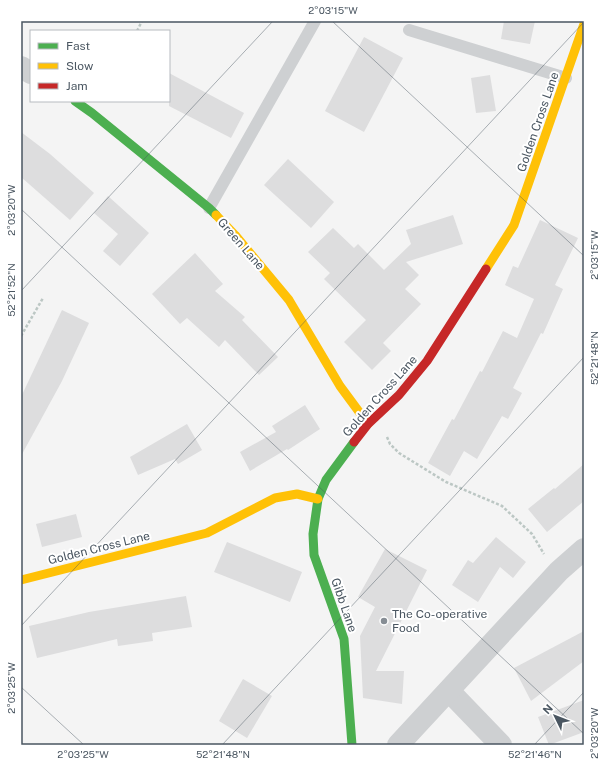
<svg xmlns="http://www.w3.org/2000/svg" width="605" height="766" viewBox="0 0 605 766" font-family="'Public Sans',sans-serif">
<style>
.building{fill:#ddddde}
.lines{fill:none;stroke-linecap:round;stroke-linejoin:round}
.path{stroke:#bcc7c4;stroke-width:2.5;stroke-dasharray:3 2;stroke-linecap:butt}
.lane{stroke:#ced0d2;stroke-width:12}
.street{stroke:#ced0d2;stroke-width:22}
.fast{stroke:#4caf50;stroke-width:9}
.slow{stroke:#ffc107;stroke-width:9}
.jam{stroke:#c62828;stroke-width:9}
.ticks{fill:none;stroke:#4a5661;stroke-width:1;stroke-opacity:0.45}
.poi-dot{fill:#868d94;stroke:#fff;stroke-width:1.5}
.labels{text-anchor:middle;stroke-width:4;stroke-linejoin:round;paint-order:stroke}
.street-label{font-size:12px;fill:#4a5661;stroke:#fff}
.poi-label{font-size:12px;fill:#4a5661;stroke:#fff;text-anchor:start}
.neatline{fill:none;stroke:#4a5661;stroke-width:1.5}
.ticks-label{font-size:10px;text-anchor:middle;fill:#4a5661}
</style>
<rect width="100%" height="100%" fill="#f4f4f4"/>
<g class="building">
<path d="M504,21H535L530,44L501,39Z"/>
<path d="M364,37L403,58L364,132L325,111Z"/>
<path d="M169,73L244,113L231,138L169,106Z"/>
<path d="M490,75L496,111L476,113L471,78Z"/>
<path d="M21,132L50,154L94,193L70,220L21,177Z"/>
<path d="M288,159L334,202L311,228L264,185Z"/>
<path d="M108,196L149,233L120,266L103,251L118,234L94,213Z"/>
<path d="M453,215L463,244L406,262L419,275L405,289L421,304L383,343L391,351L372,370L344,342L366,320L324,279L330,273L308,252L333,228L354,248L358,244L384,270L411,244L406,230Z"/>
<path d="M540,220L578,238L555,285L563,289L543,334L541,333L513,388L522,393L508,419L502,416L477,459L464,451L450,476L428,463L452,419L454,420L480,371L482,372L503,331L517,338L534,299L505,285L513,266L518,268Z"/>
<path d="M195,253L223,284L215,291L245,317L242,320L278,357L259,375L225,340L219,347L187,318L180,324L152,294Z"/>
<path d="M62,310L89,323L62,381L21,456V397Z"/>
<path d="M305,405L320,429L288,450L287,449L250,471L240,452L276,432L272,426Z"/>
<path d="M187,424L202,450L178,464L175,459L138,475L130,457Z"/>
<path d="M584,464V501L547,532L528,509L554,488L555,489Z"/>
<path d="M76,514L82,537L42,547L36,524Z"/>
<path d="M496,537L526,562L513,578L500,567L478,602L452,585L468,560L473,563Z"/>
<path d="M227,542L302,572L290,602L214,572Z"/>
<path d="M385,549L427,570L376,671H404L402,704L363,698L360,636L375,607L358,597Z"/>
<path d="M186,596L192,627L152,633L153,641L118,646L117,639L37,658L29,626L89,612Z"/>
<path d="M584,631V661L531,701L514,668Z"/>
<path d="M243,679L272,696L247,738L219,721Z"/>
<path d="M584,700V732L549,745L538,717Z"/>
</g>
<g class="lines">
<g class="path">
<path d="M137,31L142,21"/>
<path d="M21,336L43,298"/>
<path d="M387,437L390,444L399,453L446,482L502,506L532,534L544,554"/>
</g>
<g class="lane">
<path d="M409,30L566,78"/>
<path d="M209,208L315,21"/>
</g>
<g class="street">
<path d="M21,67L31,73"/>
<path d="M449,691L501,745"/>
<path d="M398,745L559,571L584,549"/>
</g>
<g class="fast">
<path d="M75,101L92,113L209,208L216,215"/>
<path d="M352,745L344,639L314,555L313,534L318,499L326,480L354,442"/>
</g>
<g class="slow">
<path d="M216,215L235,235L289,300L340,386L368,424"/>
<path d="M486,269L514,225L584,24"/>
<path d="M21,580L207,533L275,498L297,494L318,499"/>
</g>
<path class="jam" d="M354,442L368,424L399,395L427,361L486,269"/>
</g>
<path class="ticks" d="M332,21L584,256M21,209L584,734M21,291L273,21M21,626L584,22M21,687L84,745M222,745L584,357M534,745L584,692"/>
<circle class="poi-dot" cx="384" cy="621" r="4"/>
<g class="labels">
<g class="street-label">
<text transform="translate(538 122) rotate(-71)" y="4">Golden Cross Lane</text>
<text transform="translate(241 244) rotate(49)" y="4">Green Lane</text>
<text transform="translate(380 396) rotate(-48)" y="4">Golden Cross Lane</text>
<text transform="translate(99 548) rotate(-14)" y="4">Golden Cross Lane</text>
<text transform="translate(344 605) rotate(71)" y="4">Gibb Lane</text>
</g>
<g class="poi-label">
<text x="392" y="618">The Co-operative<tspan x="392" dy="14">Food</tspan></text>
</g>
</g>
<rect width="605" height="766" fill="none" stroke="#ffffff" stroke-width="44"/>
<rect x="30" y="30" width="140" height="72" fill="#ffffff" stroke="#b7bbc0"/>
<rect x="38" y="43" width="20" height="6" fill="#4caf50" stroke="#b7bbc0"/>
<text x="66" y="50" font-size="12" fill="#4a5661">Fast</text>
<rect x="38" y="63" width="20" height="6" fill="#ffc107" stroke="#b7bbc0"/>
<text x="66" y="70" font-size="12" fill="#4a5661">Slow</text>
<rect x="38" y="83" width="20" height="6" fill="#c62828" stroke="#b7bbc0"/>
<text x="66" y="90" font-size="12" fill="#4a5661">Jam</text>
<g transform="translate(555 716) rotate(313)" stroke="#ffffff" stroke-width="3" paint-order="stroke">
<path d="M0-3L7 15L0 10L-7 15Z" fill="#4a5661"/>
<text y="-6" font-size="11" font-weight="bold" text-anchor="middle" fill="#4a5661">N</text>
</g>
<rect x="22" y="22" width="561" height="722" class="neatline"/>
<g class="ticks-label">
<text x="333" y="14">2°03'15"W</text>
<text transform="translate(11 210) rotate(-90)" y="4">2°03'20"W</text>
<text transform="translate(594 255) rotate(-90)" y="4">2°03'15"W</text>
<text transform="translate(11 290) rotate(-90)" y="4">52°21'52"N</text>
<text transform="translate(594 358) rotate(-90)" y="4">52°21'48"N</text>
<text transform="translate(11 688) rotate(-90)" y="4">2°03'25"W</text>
<text transform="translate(594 733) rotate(-90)" y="4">2°03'20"W</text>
<text x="83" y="758">2°03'25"W</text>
<text x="223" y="758">52°21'48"N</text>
<text x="535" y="758">52°21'46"N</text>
</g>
</svg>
